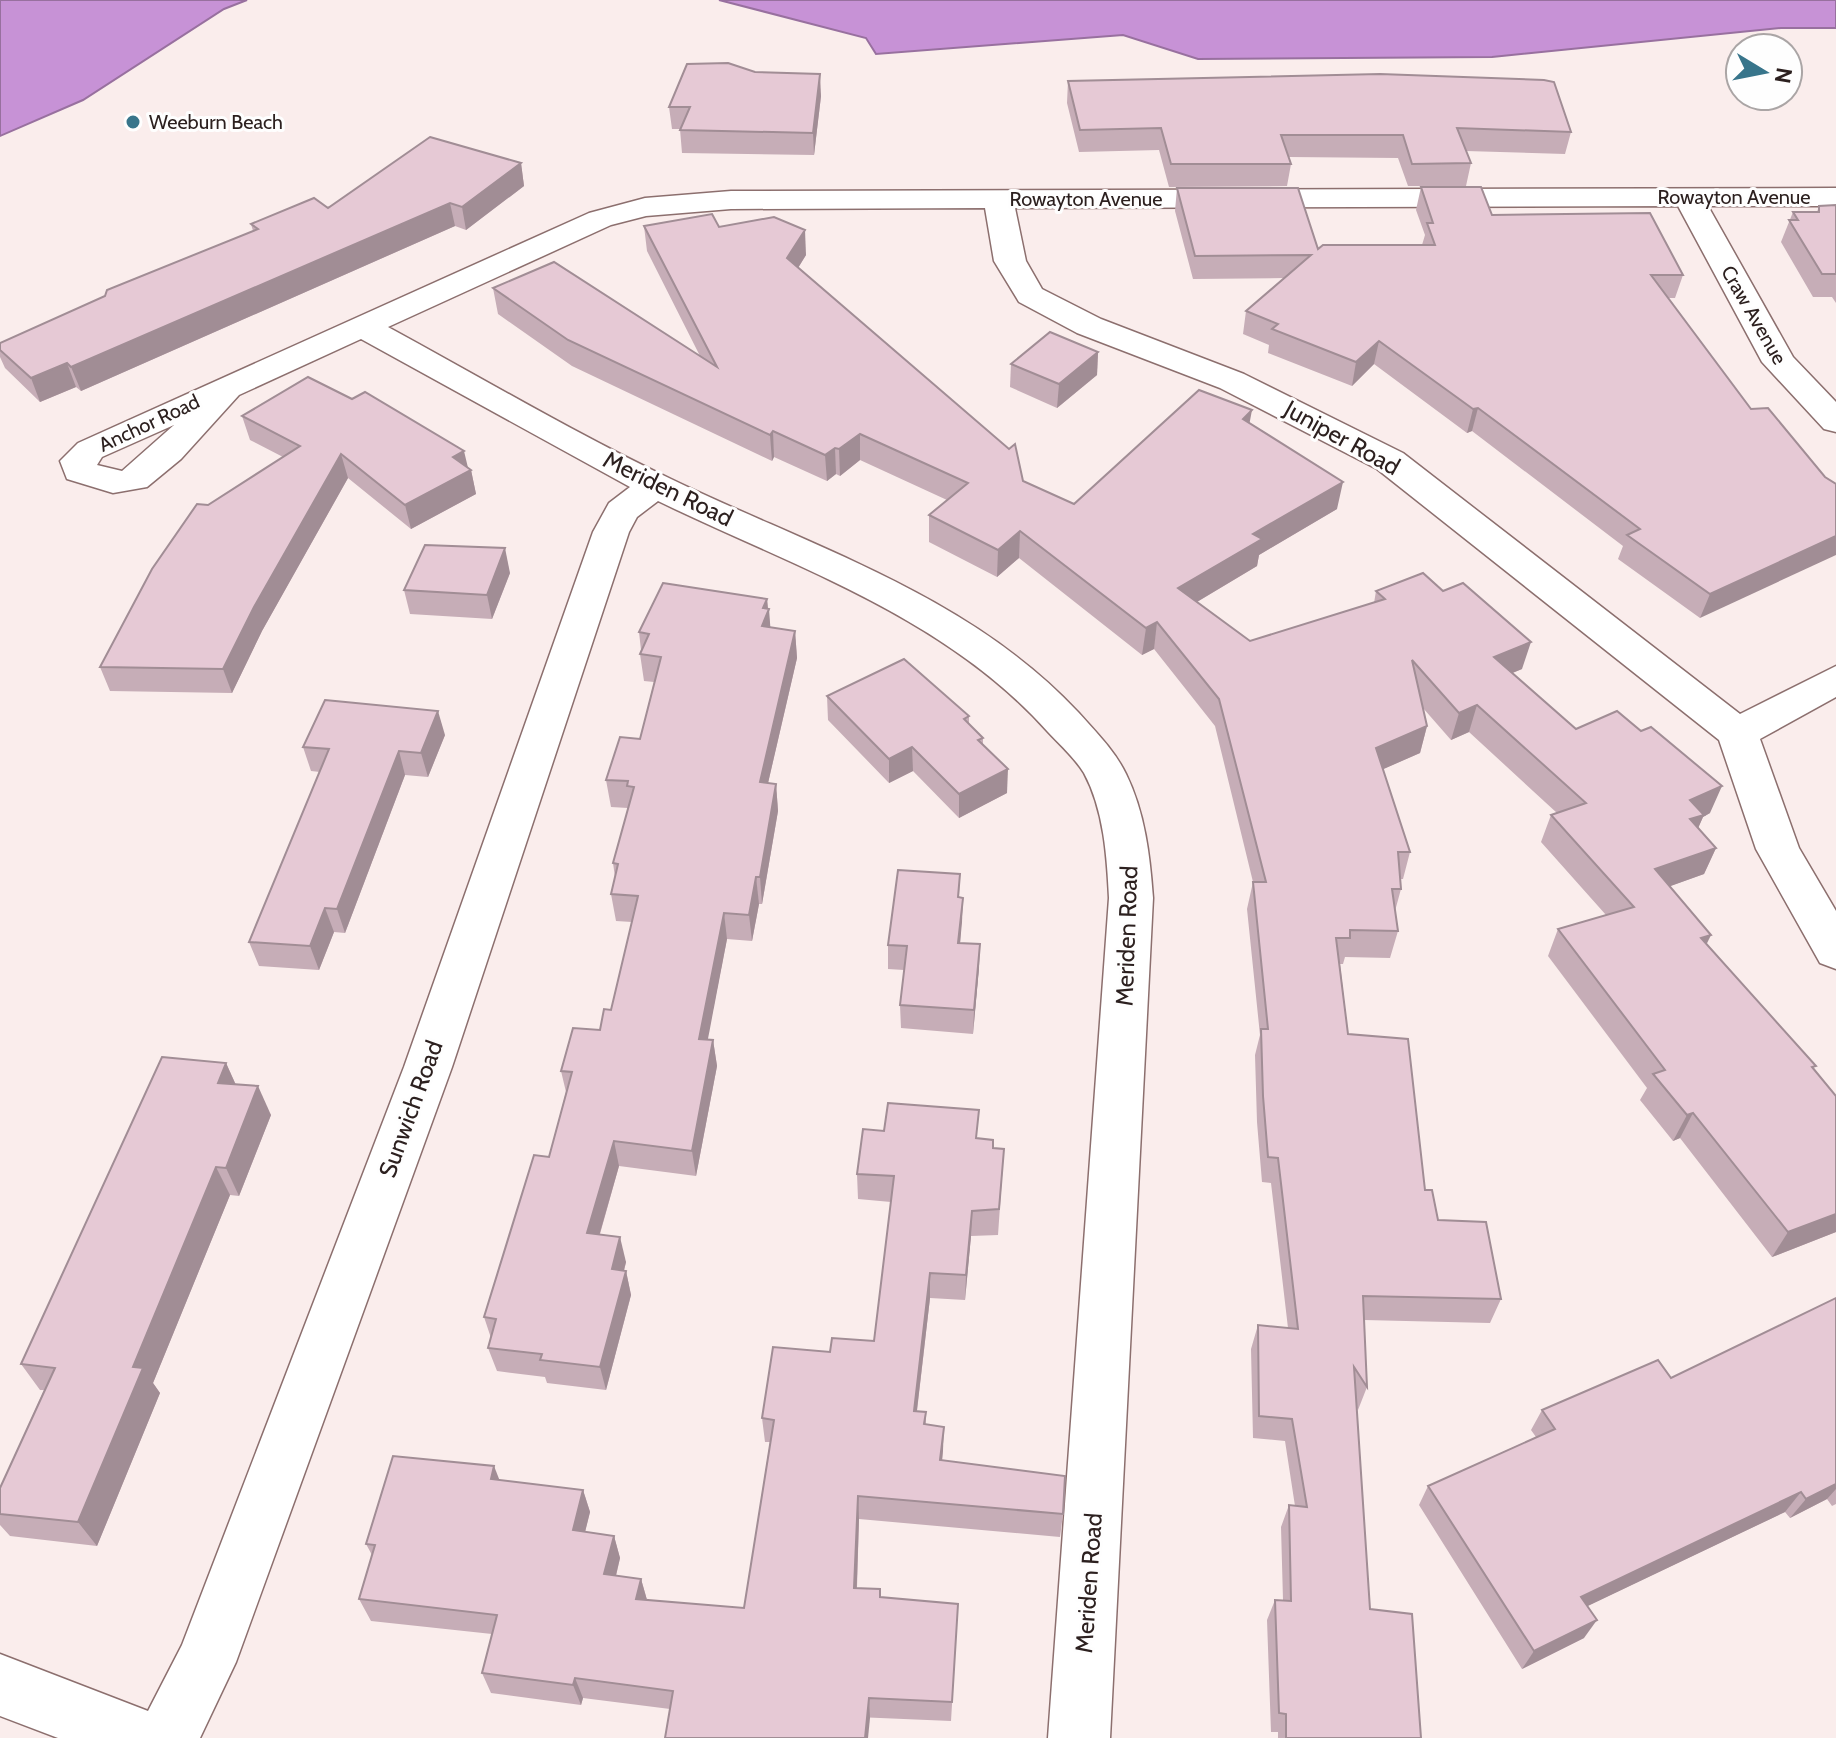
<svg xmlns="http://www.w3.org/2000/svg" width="1836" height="1738" viewBox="0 0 1836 1738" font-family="Cabin,sans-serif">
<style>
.water{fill:#c792d6;stroke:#98709f;stroke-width:2}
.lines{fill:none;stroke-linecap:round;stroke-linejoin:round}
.street-casing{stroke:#8c6f6e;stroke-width:3}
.street{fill:#fff;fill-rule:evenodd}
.wall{fill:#c6adb7}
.shaded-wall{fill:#a18d95}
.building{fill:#e6c9d5;stroke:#a18d95;stroke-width:2}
.poi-dot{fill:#38758b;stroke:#fefefe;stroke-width:3}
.labels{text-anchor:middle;stroke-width:6;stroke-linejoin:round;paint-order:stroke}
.far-poi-label{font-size:20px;fill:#2c201f;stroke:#fefefe;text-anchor:start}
.far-street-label{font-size:20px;fill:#2c201f;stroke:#fefefe}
.street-label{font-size:24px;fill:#2c201f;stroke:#fefefe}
</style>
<rect width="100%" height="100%" fill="#faedec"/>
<g class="water">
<path d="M0,0H247L224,9L83,100L0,136Z"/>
<path d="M719,0H1836V28H1781L1492,57L1198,59L1123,35L876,54L866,38Z"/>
</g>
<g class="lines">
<defs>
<path id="street" d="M1836,188V206H1708L1793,357L1836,402V432L1824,429L1762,362L1678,206L1015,208L1026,261L1042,289L1101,319L1244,374L1403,453L1740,714L1836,666V697L1760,739L1799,848L1836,911V969L1820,963L1756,849L1719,740L1377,469L1220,388L1077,333L1019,302L994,261L985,208L731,209L646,216L611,225L388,327C482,378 574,433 671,479C812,547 969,595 1078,712C1096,732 1115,751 1126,774C1145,813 1150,856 1153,898L1110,1738H1048L1109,898C1107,857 1104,810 1084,773C1075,758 1060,745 1048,732C945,616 794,567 658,501L637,517L629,532L452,1067L236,1662L200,1738H58L0,1716V1654L148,1711L182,1645L404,1067L593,532L609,503L630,487L361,339L239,395L181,459L147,487L113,493L67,479L60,461L78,443L589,213L645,198L731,191ZM174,425L122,471L97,465L102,457Z"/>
</defs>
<use href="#street" class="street-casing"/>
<use href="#street" class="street"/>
</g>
<g class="wall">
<path d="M1068,81L1571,132L1565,154L1466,151L1471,163L1466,186H1408L1398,158L1289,157L1291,164L1287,186L1169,187L1159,150L1079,152L1067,103Z"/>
<path d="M821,96L814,155L682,153L680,129H672L669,107Z"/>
<path d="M521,163L524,186L466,230L455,226L81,391L76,387L40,402L5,368L0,357V343L253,231L251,224Z"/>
<path d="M1421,187L1492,215L1683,275L1675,298H1668L1751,409L1825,477L1700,618L1618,559L1623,546L1472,431L1467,433L1374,364L1352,386L1268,353L1269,345L1243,334L1246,311L1284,278L1193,279L1175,211L1177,188L1318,249L1422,245L1425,235L1416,210Z"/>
<path d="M1836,205V303L1832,297H1813L1781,242L1793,212H1817L1819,206Z"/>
<path d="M644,226L719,227L806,255L798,268L1023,481L1074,504L1249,424L1337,509L1259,555L1257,566L1197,602L1250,641L1374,603L1376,591L1522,669L1512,673L1576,729L1710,813L1703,817L1698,828L1716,848L1704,874L1670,886L1706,944L1814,1070L1836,1232L1772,1257L1680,1138L1673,1141L1640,1100L1647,1088L1548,956L1558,929L1606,915L1541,842L1551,815L1557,813L1469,732L1451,740L1423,708L1427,726L1420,753L1383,769L1410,852L1403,879H1401V889L1395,911L1398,931L1390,958L1345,957L1343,964H1340L1348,1034L1425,1190L1438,1220L1501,1299L1490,1323L1364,1320L1367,1387L1358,1410L1357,1408L1370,1609L1421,1738H1278V1732H1271L1267,1620L1275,1600H1283L1281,1527L1289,1505L1295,1506L1285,1441L1253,1438L1251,1349L1258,1325L1288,1328L1271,1183L1262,1182L1257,1122L1255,1055L1260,1035L1247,909L1253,882L1215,726L1154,649L1142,655L1019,558L997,577L929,542V515L947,500L860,460L840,476L836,474L827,481L774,457L772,461L572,366L498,314L493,288L700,356L647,251Z"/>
<path d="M1098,352L1097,375L1057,408L1010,387L1011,364Z"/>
<path d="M242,416L468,468L471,470L476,494L411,529L348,478L262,631L232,693L110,691L100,667L208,505L283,457L250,440Z"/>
<path d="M510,573L492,619L410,614L404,590Z"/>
<path d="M767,599L770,627L795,631L797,658L768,783L776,784L778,811L762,904H759L752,941L727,939L707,1040H713L717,1066L696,1176L619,1166L600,1234L626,1262L624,1271H626L631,1295L606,1390L547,1383L545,1377L497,1371L488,1348L491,1338L484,1317L549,1157L566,1092L561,1071L600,1030L611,1010L632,922L616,921L611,894L615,877L613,863L628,808L611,807L606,780L640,739L654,682L644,681L640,654L641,650L639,632Z"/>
<path d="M827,696L969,716V724L983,738V745L1007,793L959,818L913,771L889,783L828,720Z"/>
<path d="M445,735L428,777L405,775L345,933L334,932L319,970L259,966L249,942L320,772L311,771L303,747Z"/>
<path d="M960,874L959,897L963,898L960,943L979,968L973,1034L901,1028L900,1005L904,970L888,969V945Z"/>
<path d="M226,1063L236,1085L271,1115L239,1196L230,1195L153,1383L160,1393L97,1546L10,1536L0,1525V1488L44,1390H40L21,1364Z"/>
<path d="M978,1139L993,1148L1004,1149L998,1235L971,1236L965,1300L930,1298L917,1411L926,1412V1424L943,1450L942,1460L1063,1514L1060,1537L859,1519L857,1588L881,1597L958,1604L951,1721L670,1709L583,1698L581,1705L491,1693L482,1673L492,1634L371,1621L359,1599L372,1555L366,1544L500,1480L583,1490L590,1512L585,1532L614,1536L620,1558L616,1576L641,1579L647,1600L744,1608L770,1442H765L762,1418L830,1352L874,1341L891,1202L858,1199L857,1174Z"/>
<path d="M1836,1298V1504L1832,1506L1827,1499L1790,1518L1785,1512L1587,1606L1584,1638L1522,1669L1419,1505L1428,1486L1536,1437L1531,1430L1542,1410L1671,1378Z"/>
</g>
<g class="shaded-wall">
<path d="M820,74L821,96L814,155L813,133Z"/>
<path d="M521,163L524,186L466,230L462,207Z"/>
<path d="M450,203L455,226L81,391L71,367Z"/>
<path d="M805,230L806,255L788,284L787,258Z"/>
<path d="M1379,341L1374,364L1352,386L1356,362Z"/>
<path d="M1098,352L1097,375L1057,408L1059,384Z"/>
<path d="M67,363L76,387L40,402L31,378Z"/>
<path d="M1478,408L1472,431L1467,433L1473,409Z"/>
<path d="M1252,410L1247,437L1243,419Z"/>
<path d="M773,431L774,457L772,461L770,435Z"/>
<path d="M860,434V460L840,476L839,449Z"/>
<path d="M835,448L836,474L827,481L825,455Z"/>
<path d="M464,451L469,472L471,470L476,494L411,529L405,505L453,457Z"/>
<path d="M341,454L348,478L262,631L232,693L223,669L254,607Z"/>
<path d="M1343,482L1337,509L1259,555L1257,566L1175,615L1178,588L1253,534Z"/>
<path d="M1020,531L1019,558L997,577L998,550Z"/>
<path d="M1836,536V555L1700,618L1710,594Z"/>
<path d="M505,548L510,573L492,619L487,595Z"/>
<path d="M767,599L768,610L769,609L771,636L762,626L763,608Z"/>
<path d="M1157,622L1154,649L1142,655L1146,628Z"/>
<path d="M795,631L797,658L762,809L760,782Z"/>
<path d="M1531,642L1522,669L1486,684L1494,657Z"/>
<path d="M1477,705L1469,732L1451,740L1459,713Z"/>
<path d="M438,711L445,735L428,777L421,753Z"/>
<path d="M1427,726L1420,753L1370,775L1376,748Z"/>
<path d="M912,747L913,771L889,783V759Z"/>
<path d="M399,751L405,775L345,933L337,909Z"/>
<path d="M1008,769L1007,793L959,818V794Z"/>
<path d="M776,784L778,811L762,904L760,877Z"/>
<path d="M1722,786L1710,813L1703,817L1692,842L1690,800Z"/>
<path d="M1716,848L1704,874L1643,896L1655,869Z"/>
<path d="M756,877L759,904L752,941L749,915Z"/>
<path d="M963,898L962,922L958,966V943Z"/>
<path d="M325,908L334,932L319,970L310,946Z"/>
<path d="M724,913L727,939L703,1065L699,1039Z"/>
<path d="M1711,935L1698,962L1701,938Z"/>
<path d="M980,944L979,968L973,1034L974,1010Z"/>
<path d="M713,1040L717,1066L696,1176L692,1151Z"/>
<path d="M226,1063L239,1092L218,1083Z"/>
<path d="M258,1086L271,1115L239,1196L226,1168Z"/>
<path d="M1693,1113L1680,1138L1673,1141L1687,1115Z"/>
<path d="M614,1141L619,1166L593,1257L587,1233Z"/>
<path d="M216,1167L230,1195L153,1383L160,1393L97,1546L78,1522L133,1367Z"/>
<path d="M972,1211L971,1236L965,1300L966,1275Z"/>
<path d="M1836,1214V1232L1772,1257L1788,1232Z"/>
<path d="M620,1237L626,1262L618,1293L612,1269Z"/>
<path d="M626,1271L631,1295L606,1390L600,1367Z"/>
<path d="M930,1273V1298L914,1435V1411Z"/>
<path d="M944,1427L943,1450L940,1483V1460Z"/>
<path d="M494,1466L503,1489L491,1479Z"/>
<path d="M1836,1484V1489L1827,1499L1790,1518L1806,1499Z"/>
<path d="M583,1490L590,1512L580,1552L573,1530Z"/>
<path d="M1801,1492L1785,1512L1569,1615L1581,1597Z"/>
<path d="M858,1496L859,1519L856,1609L854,1588Z"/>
<path d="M614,1536L620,1558L611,1596L604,1574Z"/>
<path d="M641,1579L647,1600L636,1599Z"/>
<path d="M1597,1620L1584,1638L1522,1669L1534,1651Z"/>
<path d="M575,1678L583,1698L581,1705L573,1685Z"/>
<path d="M869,1698L870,1718L868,1738H865Z"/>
</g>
<g class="building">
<path d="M728,63L755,72L820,74L813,133L680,130L690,107H669L687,64Z"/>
<path d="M1380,74L1544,80L1554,82L1571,132L1457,128L1471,163L1412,164L1403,135H1281L1291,164H1171L1161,128L1080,130L1068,81Z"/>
<path d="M430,137L521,163L462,207L450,203L71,367L67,363L31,378L0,350V343L105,296L107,290L258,229L251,224L314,198L328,208Z"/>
<path d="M1421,187H1481L1492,215L1650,213L1683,275H1651L1751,409L1768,408L1825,477L1836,484V536L1710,594L1627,535L1640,529L1478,408L1473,409L1379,341L1356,362L1272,329L1278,324L1246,311L1311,255L1195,256L1177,188H1298L1318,249L1323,245H1435L1427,223H1433Z"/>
<path d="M1836,205V274H1822L1789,220H1798L1793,212H1819V206Z"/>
<path d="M712,214L719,227L774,217L805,230L787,258L1009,449L1015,444L1023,481L1074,504L1199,390L1252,410L1243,419L1343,482L1253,534L1262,539L1178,588L1250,641L1385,599L1376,591L1423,573L1443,591L1463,583L1531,642L1494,657L1576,729L1617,711L1641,731L1651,727L1722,786L1690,800L1704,815L1690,819L1716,848L1655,869L1711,935L1701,938L1816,1066L1812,1067L1836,1096V1214L1788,1232L1693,1113L1687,1115L1653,1074L1665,1070L1558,929L1634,907L1551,815L1586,803L1477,705L1459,713L1412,660L1427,726L1376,748L1410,852H1398L1401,889H1392L1398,931L1350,930V938H1336L1348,1034L1408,1039L1425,1190H1432L1438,1220L1486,1222L1501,1299L1363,1296L1367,1387L1354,1367L1370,1609L1412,1614L1421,1738H1286V1714L1279,1713L1275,1600L1291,1601L1289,1505L1307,1507L1292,1419L1259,1416L1258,1325L1298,1329L1278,1158L1268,1157L1263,1096L1261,1029H1268L1253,882H1266L1219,699L1157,622L1146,628L1020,531L998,550L929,515L968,483L860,434L839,449L835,448L825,455L773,431L770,435L568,340L493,288L554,262L717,367L644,226Z"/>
<path d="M1050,332L1098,352L1059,384L1011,364Z"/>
<path d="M308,377L352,399L365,392L464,451L453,457L471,470L405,505L341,454L254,607L223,669L100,667L152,569L197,504L208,505L300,446L242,416Z"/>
<path d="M425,545L505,548L487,595L404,590Z"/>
<path d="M663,583L767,599L763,608L769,609L762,626L795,631L760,782L776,784L760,877H756L749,915L724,913L699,1039L713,1040L692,1151L614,1141L587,1233L620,1237L612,1269L626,1271L600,1367L540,1360L542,1354L488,1348L496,1319L484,1317L534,1155L549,1157L572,1072L561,1071L573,1028L600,1030L604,1009L611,1010L638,896L611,894L618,864L613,863L634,787L627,786L628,781L606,780L620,737L640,739L661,657L640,654L649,634L639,632Z"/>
<path d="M904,659L969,716L964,719L983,738L978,740L1008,769L959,794L912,747L889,759L827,696Z"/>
<path d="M325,700L438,711L421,753L399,751L337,909L325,908L310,946L249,942L329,749L303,747Z"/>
<path d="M898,870L960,874L958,897L963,898L958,943L980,944L974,1010L900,1005L907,946L888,945Z"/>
<path d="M162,1057L226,1063L218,1083L258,1086L226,1168L216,1167L133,1367L143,1368L78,1522L0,1514V1488L55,1368L21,1364Z"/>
<path d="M888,1103L979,1110L976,1138L993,1140V1148L1004,1149L999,1209L972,1211L966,1275L930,1273L914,1411L926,1412L924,1424L944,1427L940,1460L1065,1476L1063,1514L858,1496L854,1588L880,1589V1597L958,1604L952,1702L869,1698L865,1738H665L673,1691L575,1678L573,1685L482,1673L497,1615L359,1599L375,1545L366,1544L393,1456L494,1466L491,1479L583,1490L573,1530L614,1536L604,1574L641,1579L636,1599L744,1608L774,1420L762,1418L773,1347L830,1352L832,1338L874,1341L894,1176L857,1174L863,1129L884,1131Z"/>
<path d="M1836,1298V1484L1806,1499L1801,1492L1581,1597L1597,1620L1534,1651L1428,1486L1555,1429L1542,1410L1658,1360L1671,1378Z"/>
</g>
<circle class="poi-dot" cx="133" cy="122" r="8"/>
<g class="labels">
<g class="far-poi-label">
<text x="149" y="129">Weeburn Beach</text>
</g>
<g class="far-street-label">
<text x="1734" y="204">Rowayton Avenue</text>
<text x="1086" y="206">Rowayton Avenue</text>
<text transform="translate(1754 315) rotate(60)" y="7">Craw Avenue</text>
<text transform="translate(149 423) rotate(-25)" y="7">Anchor Road</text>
</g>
<g class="street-label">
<text transform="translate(1342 438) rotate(29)" y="8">Juniper Road</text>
<text transform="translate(668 489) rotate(26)" y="8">Meriden Road</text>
<text transform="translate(1127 936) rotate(-88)" y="8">Meriden Road</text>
<text transform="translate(411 1109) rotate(-70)" y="8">Sunwich Road</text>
<text transform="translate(1089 1583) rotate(-86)" y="8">Meriden Road</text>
</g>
</g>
<g transform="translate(1764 72) rotate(100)"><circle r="38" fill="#fefefe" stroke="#aaa5a5" stroke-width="2"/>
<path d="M0-6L14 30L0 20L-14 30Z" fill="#38758b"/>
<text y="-12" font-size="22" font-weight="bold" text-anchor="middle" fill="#2c201f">N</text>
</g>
</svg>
